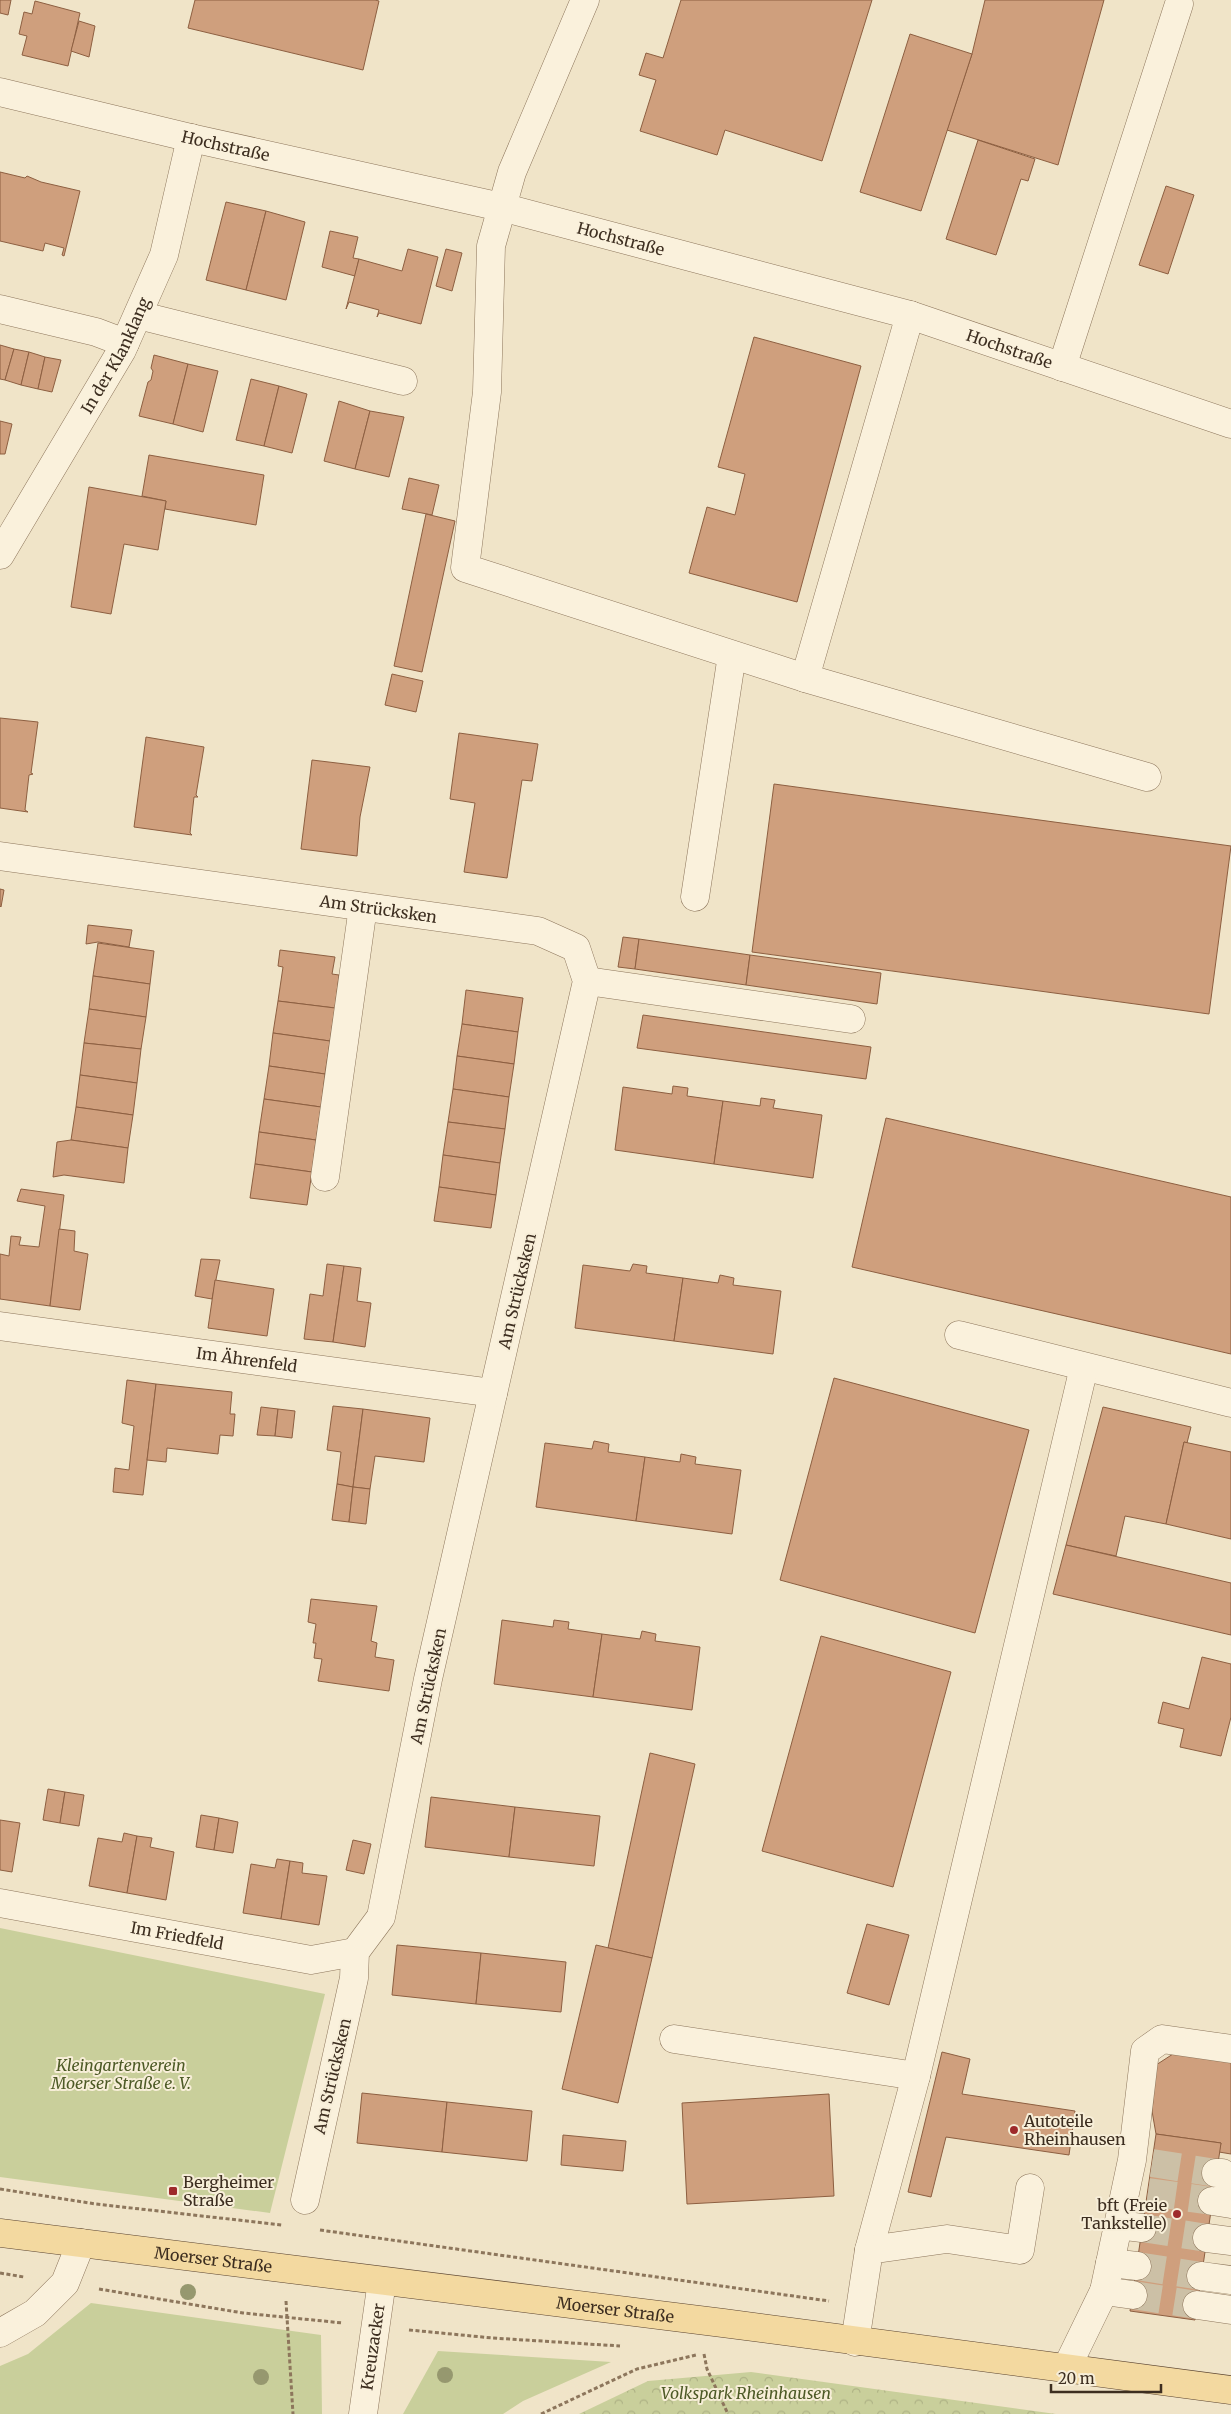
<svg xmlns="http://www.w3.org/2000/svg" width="1231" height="2414" viewBox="0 0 1231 2414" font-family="Merriweather,serif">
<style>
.green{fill:#c9cf9b}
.park{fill:url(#park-crowns)}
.building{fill:#cf9f7d;stroke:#8d5f41}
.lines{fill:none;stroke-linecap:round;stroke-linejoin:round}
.minor-tunnel{stroke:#ccc0a6;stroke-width:28;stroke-dasharray:28 14;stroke-linecap:butt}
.minor-casing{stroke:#8d765c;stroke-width:29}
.major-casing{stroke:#5b4430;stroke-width:29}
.path{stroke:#8d765c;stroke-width:3;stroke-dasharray:4 2.5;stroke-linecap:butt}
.minor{stroke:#faf1dc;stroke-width:28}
.major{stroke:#f3d9a0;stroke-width:28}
.tree{fill:#96986f}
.poi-dot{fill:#9e2a2b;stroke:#f7eed8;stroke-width:2}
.labels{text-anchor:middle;stroke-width:4;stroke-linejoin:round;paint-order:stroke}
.street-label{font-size:16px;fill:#3d2e20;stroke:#f7eed8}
.park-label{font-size:16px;font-style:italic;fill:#4d5a26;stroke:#f7eed8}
.poi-label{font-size:16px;fill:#3d2e20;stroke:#f7eed8;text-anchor:start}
</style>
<defs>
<pattern id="park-crowns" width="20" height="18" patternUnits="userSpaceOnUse" patternTransform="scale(1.25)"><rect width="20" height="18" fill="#c9cf9b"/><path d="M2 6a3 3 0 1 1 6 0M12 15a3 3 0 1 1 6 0" fill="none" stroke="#aeb285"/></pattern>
</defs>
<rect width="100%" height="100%" fill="#f0e4c8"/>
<g class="green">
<path d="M0,1928L325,1994L270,2213L0,2177Z"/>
<path d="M91,2303L321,2335L322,2414H0V2366L28,2354Z"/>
<path d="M438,2351L611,2362L523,2401L503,2414H403Z"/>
</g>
<path class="park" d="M751,2372L1056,2414H579L648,2381Z"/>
<g class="building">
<path d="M0,0H11L8,15L0,13Z"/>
<path d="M195,0H375L379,1L363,70L188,28Z"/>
<path d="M681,0H872L822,161L725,130L717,155L640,131L656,80L639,75L646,53L663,58Z"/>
<path d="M985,0H1104L1058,165L947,130L972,54Z"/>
<path d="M35,1L80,13L68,66L22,55L27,36L19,34L24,12L32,14Z"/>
<path d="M79,21L95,26L89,57L71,51Z"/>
<path d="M910,34L972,54L921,211L860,192Z"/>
<path d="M978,140L1035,159L1028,181L1021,179L996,255L946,239Z"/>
<path d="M0,172L25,178L27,176L41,182L80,191L64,256L62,255L64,248L45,243L43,251L0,241Z"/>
<path d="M1166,186L1194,195L1168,274L1139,265Z"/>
<path d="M226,202L266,211L246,290L206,280Z"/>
<path d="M266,211L305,222L286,300L246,290Z"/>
<path d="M330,231L358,237L353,258L359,259L355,276L322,267Z"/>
<path d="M408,249L438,257L421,324L379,313L377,317L379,310L349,302L346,309L359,259L402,271Z"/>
<path d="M446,249L462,253L452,291L436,286Z"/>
<path d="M754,337L861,366L797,602L689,573L707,507L735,515L745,474L718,467Z"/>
<path d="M0,345L14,349L5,380L0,379Z"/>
<path d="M14,349L29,352L21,385L5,380Z"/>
<path d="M29,352L45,357L38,389L21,385Z"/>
<path d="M154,355L188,364L173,424L139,416L148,382L151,380L153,371L151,368Z"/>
<path d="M45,357L61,360L52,392L38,389Z"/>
<path d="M188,364L218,371L203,432L173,424Z"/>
<path d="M251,379L279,386L264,446L236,440Z"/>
<path d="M279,386L307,394L292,453L264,446Z"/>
<path d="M339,401L370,411L355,469L324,461Z"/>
<path d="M370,411L404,417L389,477L355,469Z"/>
<path d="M0,421L12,424L5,454H0Z"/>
<path d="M149,455L264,475L256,525L165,509L166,501L142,496Z"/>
<path d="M409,478L439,485L432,515L402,509Z"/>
<path d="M89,487L166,501L158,550L124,544L111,614L71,607Z"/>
<path d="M426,514L455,521L422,672L394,666Z"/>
<path d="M392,674L423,681L416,712L385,705Z"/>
<path d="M0,718L38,722L31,773L33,774L29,775L25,810L28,812L0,808Z"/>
<path d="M459,733L538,744L532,781L522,780L507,878L464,872L475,803L450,799Z"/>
<path d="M146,737L204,747L196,795L198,797H194L190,833L192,835L134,827Z"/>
<path d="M312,760L370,767L360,817L357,856L301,849Z"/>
<path d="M774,784L1231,846L1209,1014L752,952Z"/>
<path d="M0,889L4,890L1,907L0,906Z"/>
<path d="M88,925L132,930L129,947L98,942L86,944Z"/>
<path d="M623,937L639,939L635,969L618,967Z"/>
<path d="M639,939L750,955L746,985L635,969Z"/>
<path d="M98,943L154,951L150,984L93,976Z"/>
<path d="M280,950L335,957L332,974L339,975L335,1008L278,1001L283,967L278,966Z"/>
<path d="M750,955L881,973L877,1004L746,985Z"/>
<path d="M93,976L150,984L146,1017L89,1009Z"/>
<path d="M466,990L523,998L518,1032L462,1024Z"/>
<path d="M278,1001L335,1008L330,1041L273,1033Z"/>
<path d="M89,1009L146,1017L141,1049L84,1043Z"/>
<path d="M643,1015L871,1047L866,1079L637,1048Z"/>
<path d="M462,1024L518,1032L514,1064L457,1056Z"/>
<path d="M273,1033L330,1041L325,1074L269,1066Z"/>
<path d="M84,1043L141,1049L137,1083L80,1075Z"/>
<path d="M457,1056L514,1064L509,1097L453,1089Z"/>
<path d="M269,1066L325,1074L321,1107L264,1099Z"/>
<path d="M80,1075L137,1083L133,1115L76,1107Z"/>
<path d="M673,1086L688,1088L687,1096L723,1101L714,1164L615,1150L623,1087L672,1094Z"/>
<path d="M453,1089L509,1097L505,1129L448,1122Z"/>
<path d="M761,1098L775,1100L773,1108L822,1115L813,1178L714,1164L723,1101L760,1106Z"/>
<path d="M264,1099L321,1107L316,1140L259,1132Z"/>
<path d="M76,1107L133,1115L128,1148L71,1140Z"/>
<path d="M886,1118L1231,1197V1354L852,1267Z"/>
<path d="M448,1122L505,1129L500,1163L443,1155Z"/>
<path d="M259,1132L316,1140L312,1172L255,1164Z"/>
<path d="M71,1140L128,1148L124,1183L64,1175L53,1177L57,1142Z"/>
<path d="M443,1155L500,1163L496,1195L439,1187Z"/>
<path d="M255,1164L312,1172L307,1205L250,1198Z"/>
<path d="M439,1187L496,1195L491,1228L434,1221Z"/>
<path d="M21,1189L64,1195L50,1306L0,1299V1254L9,1256L11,1236L21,1237L19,1245L39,1247L45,1206L17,1201Z"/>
<path d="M59,1229L75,1231L74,1251L88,1254L80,1310L50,1306Z"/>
<path d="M201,1259L220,1260L212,1299L195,1296Z"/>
<path d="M327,1264L344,1266L333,1342L304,1339L310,1294L323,1296Z"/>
<path d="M633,1264L647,1266L646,1273L683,1278L674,1341L575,1328L583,1265L630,1271Z"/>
<path d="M344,1266L361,1268L357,1301L371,1303L365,1347L333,1342Z"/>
<path d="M720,1275L734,1278L733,1285L781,1291L773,1354L674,1341L683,1278L718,1283Z"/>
<path d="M215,1280L274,1289L267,1336L208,1328Z"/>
<path d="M834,1378L1029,1430L975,1633L780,1580Z"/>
<path d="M127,1380L156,1384L143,1495L113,1492L115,1468L129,1470L134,1426L122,1423Z"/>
<path d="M156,1384L232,1392L230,1414H235L233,1436L220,1435L218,1454L167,1448L166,1462L147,1460Z"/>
<path d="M333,1406L363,1409L353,1487L337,1484L341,1452L327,1450Z"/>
<path d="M261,1407L278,1409L275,1436L257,1435Z"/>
<path d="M1103,1407L1191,1427L1187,1443L1184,1442L1166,1524L1125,1516L1116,1556L1066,1545Z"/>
<path d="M278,1409L295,1411L292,1438L275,1436Z"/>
<path d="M363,1409L430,1418L424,1462L375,1456L370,1489L353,1487Z"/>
<path d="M594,1441L609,1444L608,1452L645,1457L636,1521L536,1507L545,1443L592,1449Z"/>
<path d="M1184,1442L1231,1452V1539L1166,1524Z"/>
<path d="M681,1454L696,1457L695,1464L741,1470L732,1534L636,1521L645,1457L680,1462Z"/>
<path d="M337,1484L353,1487L349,1522L332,1520Z"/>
<path d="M353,1487L370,1489L366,1524L349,1522Z"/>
<path d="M1066,1545L1231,1583V1635L1053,1594Z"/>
<path d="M311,1599L377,1606L371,1641L377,1643L375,1657L394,1660L389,1691L318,1681L322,1659L314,1658L316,1643H313L316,1624L308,1622Z"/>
<path d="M502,1620L553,1627L554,1620L569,1622L568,1629L602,1634L593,1697L494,1684Z"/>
<path d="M642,1631L656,1634L655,1641L700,1647L692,1710L593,1697L602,1634L640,1639Z"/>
<path d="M821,1636L951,1672L893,1887L762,1851Z"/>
<path d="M1202,1657L1231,1664V1717L1221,1756L1180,1747L1184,1729L1158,1723L1163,1702L1189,1709Z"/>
<path d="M650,1753L695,1764L652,1958L608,1948Z"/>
<path d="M48,1789L65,1792L60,1823L43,1820Z"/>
<path d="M65,1792L84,1795L79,1826L60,1823Z"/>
<path d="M431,1797L515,1807L509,1857L425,1847Z"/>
<path d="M515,1807L600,1816L594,1866L509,1857Z"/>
<path d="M201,1815L219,1818L214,1850L196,1847Z"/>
<path d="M219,1818L238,1822L233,1853L214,1850Z"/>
<path d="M0,1820L20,1823L12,1872L0,1870Z"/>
<path d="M124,1833L137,1836L127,1893L89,1886L98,1838L122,1842Z"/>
<path d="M137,1836L152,1838L150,1847L174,1852L166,1900L127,1893Z"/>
<path d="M353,1840L371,1844L364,1874L346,1870Z"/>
<path d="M277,1859L290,1861L281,1919L243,1913L251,1864L275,1868Z"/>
<path d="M290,1861L303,1863L302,1873L327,1876L319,1925L281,1919Z"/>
<path d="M867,1924L909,1935L889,2005L847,1993Z"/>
<path d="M397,1945L481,1953L476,2004L392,1995Z"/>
<path d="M596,1945L652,1958L618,2103L562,2089Z"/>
<path d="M481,1953L566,1962L561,2012L476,2004Z"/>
<path d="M942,2052L970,2059L962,2094L1075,2111L1069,2155L946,2137L931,2197L908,2192Z"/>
<path d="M1173,2054L1231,2061V2154L1219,2152L1221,2143L1156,2134L1152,2111L1156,2065Z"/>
<path d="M362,2093L447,2102L442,2152L357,2143Z"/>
<path d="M829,2094L834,2196L687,2204L682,2103Z"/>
<path d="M447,2102L532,2111L527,2161L442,2152Z"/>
<path d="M1156,2134L1221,2143L1195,2320L1130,2311Z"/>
<path d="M563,2135L626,2141L623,2171L561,2165Z"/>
</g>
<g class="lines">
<g class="minor-tunnel">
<path d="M1152,2163L1216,2173"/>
<path d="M1148,2192L1212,2201"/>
<path d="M1142,2228L1207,2238"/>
<path d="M1137,2266L1201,2276"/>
<path d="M1133,2295L1197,2305"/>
</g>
<defs>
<g id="minor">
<path d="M585,0L512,172L491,246L487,392L465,568L805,678"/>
<path id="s1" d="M0,92L191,138L501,207L910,315L1231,424"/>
<path d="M0,309L96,332L125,343"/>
<path d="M138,315L403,381"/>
<path d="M910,315L805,678L1147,777"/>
<path d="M1062,367L1179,4"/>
<path id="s2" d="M0,555L122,350L164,255L191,138"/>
<path id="s3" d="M0,856L538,931L576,948L587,981L428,1679L381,1917L355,1952L354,1978L305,2200"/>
<path d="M695,897L732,655"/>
<path d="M587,981L851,1019"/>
<path d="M325,1177L363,907"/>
<path id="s4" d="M0,1326L493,1393"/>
<path d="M959,1335L1231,1403"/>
<path id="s5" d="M0,1903L311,1960L355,1952"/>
<path d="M674,2039L916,2076"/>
<path d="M1216,2173H1222L1231,2189"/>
<path d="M1212,2201L1231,2204"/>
<path d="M1118,2225L1142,2228"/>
<path d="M1207,2238L1231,2241"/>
<path d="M869,2250L916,2076L1084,1367"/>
<path d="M1110,2263L1132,2160L1145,2051L1162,2039L1231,2049"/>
<path d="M1201,2276L1231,2280"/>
<path d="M1104,2291L1133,2295"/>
<path d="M1197,2305L1231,2310"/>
<path d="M0,2333L35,2313L65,2283L81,2243"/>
<path d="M855,2342L869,2250L947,2239L1020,2250L1030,2188"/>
<path d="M1066,2369L1104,2291L1110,2263L1137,2266"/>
<path id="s6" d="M363,2414L382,2281"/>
</g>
<g id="major">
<path id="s7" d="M0,2233L723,2323L1231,2390"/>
</g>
</defs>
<use href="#minor" class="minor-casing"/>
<use href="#major" class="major-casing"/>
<g class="path">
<path d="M0,2189L96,2204L282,2225"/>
<path d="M320,2230L829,2301"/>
<path d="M0,2273L24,2277"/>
<path d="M99,2289L243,2313L343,2323"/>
<path d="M286,2301L293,2414"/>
<path d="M409,2330L493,2338L620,2346"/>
<path d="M704,2354L707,2369L728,2414"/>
<path d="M541,2414L637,2369L696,2355"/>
</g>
<use href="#minor" class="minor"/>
<use href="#major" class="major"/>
</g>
<g class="tree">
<circle cx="188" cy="2292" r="8"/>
<circle cx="445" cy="2375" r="8"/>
<circle cx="261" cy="2377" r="8"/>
</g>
<g class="poi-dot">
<circle cx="1014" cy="2130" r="5"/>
<rect x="168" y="2186" width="10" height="10" rx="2.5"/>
<circle cx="1177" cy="2214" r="5"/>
</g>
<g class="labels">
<g class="street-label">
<text dy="6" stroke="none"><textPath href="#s1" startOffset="232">Hochstraße</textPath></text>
<text dy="6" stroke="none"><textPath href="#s1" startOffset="638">Hochstraße</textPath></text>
<text dy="6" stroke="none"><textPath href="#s1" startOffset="1042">Hochstraße</textPath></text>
<text dy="6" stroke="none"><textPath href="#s2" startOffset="231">In der Klanklang</textPath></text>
<text dy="6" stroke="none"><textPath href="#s3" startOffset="382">Am Strücksken</textPath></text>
<text transform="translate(517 1291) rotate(-77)" y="6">Am Strücksken</text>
<text dy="6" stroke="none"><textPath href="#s4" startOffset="249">Im Ährenfeld</textPath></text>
<text transform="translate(428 1686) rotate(-78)" y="6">Am Strücksken</text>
<text dy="6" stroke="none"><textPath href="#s5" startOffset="180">Im Friedfeld</textPath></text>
<text transform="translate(332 2076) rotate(-77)" y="6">Am Strücksken</text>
<text dy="6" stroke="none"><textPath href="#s7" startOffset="215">Moerser Straße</textPath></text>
<text dy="6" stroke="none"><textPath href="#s7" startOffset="620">Moerser Straße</textPath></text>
<text dy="6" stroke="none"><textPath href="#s6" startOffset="68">Kreuzacker</textPath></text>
</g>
<g class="park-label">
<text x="121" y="2071">Kleingartenverein<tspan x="121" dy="18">Moerser Straße e. V.</tspan></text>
<text x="746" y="2399">Volkspark Rheinhausen</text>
</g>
<g class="poi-label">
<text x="1024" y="2127">Autoteile<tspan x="1024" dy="18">Rheinhausen</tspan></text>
<text x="183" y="2188">Bergheimer<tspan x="183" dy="18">Straße</tspan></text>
<text x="1167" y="2211" text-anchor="end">bft (Freie<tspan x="1167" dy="18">Tankstelle)</tspan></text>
</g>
</g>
<path d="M1051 2384v8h110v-8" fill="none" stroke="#3d2e20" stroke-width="2.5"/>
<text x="1058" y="2384" font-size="15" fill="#3d2e20" stroke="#f7eed8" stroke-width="4" paint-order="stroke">20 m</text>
</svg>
